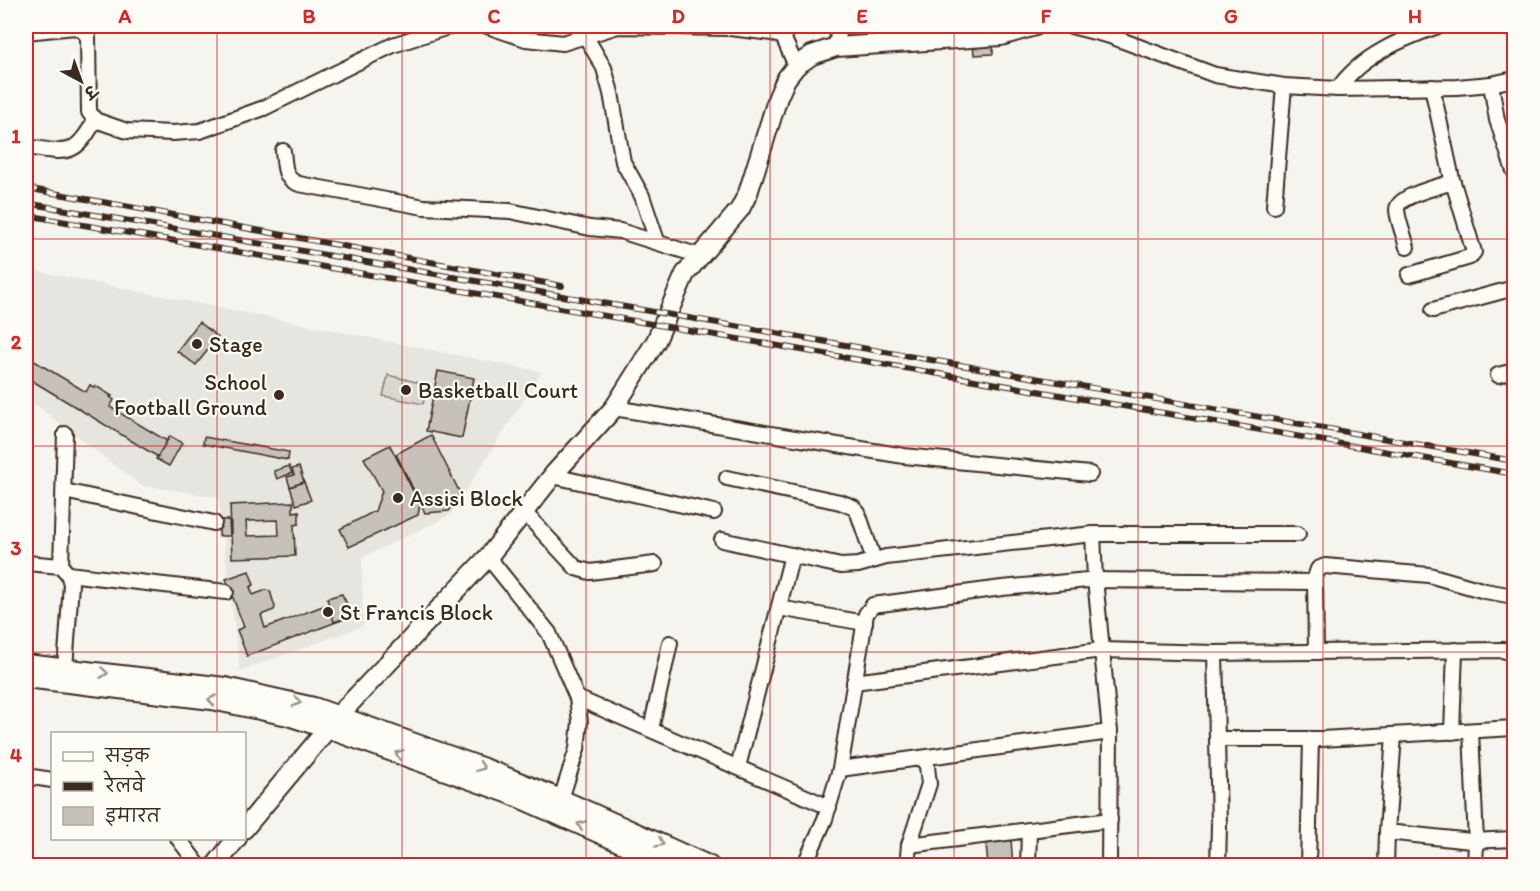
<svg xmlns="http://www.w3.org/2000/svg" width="1540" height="891" viewBox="0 0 1540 891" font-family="Itim,'Playpen Sans Deva',sans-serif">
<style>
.built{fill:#e7e5df}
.green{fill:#dad6d0;stroke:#8a8077;stroke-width:1.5}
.building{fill:#c7c1bb;stroke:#3b2a1e;stroke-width:1.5;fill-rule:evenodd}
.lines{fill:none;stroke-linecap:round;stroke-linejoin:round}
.street-casing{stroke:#3b2a1e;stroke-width:18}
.secondary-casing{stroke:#3b2a1e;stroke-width:22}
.street{stroke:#fdfcf7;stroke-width:14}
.secondary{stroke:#fdfcf7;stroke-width:18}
.rail-casing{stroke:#3b2a1e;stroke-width:6}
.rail{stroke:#fdfcf7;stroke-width:4;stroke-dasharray:11;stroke-linecap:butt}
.oneway{stroke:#9c938a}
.grid{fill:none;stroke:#d62828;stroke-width:1.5;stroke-opacity:0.55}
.poi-dot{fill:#3b2a1e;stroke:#fdfcf7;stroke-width:2}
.labels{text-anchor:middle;stroke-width:4.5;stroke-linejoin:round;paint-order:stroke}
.poi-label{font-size:22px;fill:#3b2a1e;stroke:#fdfcf7;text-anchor:start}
.neatline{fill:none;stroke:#d62828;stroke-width:2}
.grid-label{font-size:20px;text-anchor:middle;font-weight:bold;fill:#d62828}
</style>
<rect width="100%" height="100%" fill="#f5f4ee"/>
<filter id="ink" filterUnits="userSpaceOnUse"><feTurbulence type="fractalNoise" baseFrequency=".0167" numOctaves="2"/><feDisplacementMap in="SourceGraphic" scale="12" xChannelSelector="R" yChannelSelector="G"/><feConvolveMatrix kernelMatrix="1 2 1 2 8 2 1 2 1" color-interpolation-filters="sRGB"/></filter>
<g filter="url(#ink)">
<path class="built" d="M26,269L542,372L450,515L362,558L363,626L240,671L218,497L140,485L26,397Z"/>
<path class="green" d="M388,375L428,385L423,404L383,396Z"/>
<g class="building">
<path d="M993,43V54L974,55L973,45Z"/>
<path d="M199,322L218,337L196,365L177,351Z"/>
<path d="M26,356L86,392L90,385L95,388L96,386L112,396L110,397L114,400L110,407L167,441L158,457L26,377Z"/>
<path d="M438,371L474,378L462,438L426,431Z"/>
<path d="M431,435L460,493L449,511L425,513L396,454Z"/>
<path d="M170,436L182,443L169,466L156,459Z"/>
<path d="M204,437L289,452L288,460L203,444Z"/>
<path d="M390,445L420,505L418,515L349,547L340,529L375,511L382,491L364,458Z"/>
<path d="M289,466L292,473L277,479L274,471Z"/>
<path d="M299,467L304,482L290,487L287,477L294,475L292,469Z"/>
<path d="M304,482L311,500L296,505L290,487Z"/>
<path d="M293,502V512L299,511V524L294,525L295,556L232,558L230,505ZM278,520L279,535L247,536L246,521Z"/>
<path d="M219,520H229L230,536H219Z"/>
<path d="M249,571L254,585L250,587L253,595L266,590L270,591L275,607L274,610L261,615L265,628L344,598L352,616L247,656L237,630L244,627L226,579Z"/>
<path d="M342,594L352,616L334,622L327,598Z"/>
<path d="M1011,840L1013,866H988L986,844Z"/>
</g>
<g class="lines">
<defs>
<g id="street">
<path d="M487,26L526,39L563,43L618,26L730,28L772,33L784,37"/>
<path d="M1071,26L1110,36L1215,75L1284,86L1338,89L1457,87L1491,84L1514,79"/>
<path d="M780,30L796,66"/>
<path d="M26,32L75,27L83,31L88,37L89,112L95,120L127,131L173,133L200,131L264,108L393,45L451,26"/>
<path d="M586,37L604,68L611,93L623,162L642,196L657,241"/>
<path d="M836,47L839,26"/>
<path d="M1491,84L1497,120L1514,171"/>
<path d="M1338,89C1360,56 1402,39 1438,26"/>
<path d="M26,147C65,152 74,159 95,120"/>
<path d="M283,151C285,165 283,179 299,184L424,207L510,211L590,228L620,231L700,256"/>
<path d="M1274,206L1284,86"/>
<path d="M1407,247C1404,235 1398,222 1397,210C1396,196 1441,186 1453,182"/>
<path d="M1409,275L1470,257L1474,252L1452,179L1432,87"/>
<path d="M1433,310L1514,288"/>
<path d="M1498,375L1514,371"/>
<path d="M614,408L904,456L1090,474"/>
<path d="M553,476L714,512"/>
<path d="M727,478L840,502L853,507L858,513L874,560"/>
<path d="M64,491L214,523"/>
<path d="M524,512L576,568L590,572L655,564"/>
<path d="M1093,534L1095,579L1110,732L1109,866"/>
<path d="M722,540L841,566L858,565L886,557L1093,534H1298"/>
<path d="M488,557L549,633L577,698L580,722L577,749L561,799"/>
<path d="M26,563L61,566L68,574L71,584L65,669"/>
<path d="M61,566L65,434"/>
<path d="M68,574L226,592"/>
<path d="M779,608L865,623"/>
<path d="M1316,652L1315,578L1318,569L1325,566L1429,575L1485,591L1514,596"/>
<path d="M1215,653L1219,825L1218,866"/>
<path d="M854,682L1102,650L1215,653L1504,650L1514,655"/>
<path d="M577,698L829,807"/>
<path d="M651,729L670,643"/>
<path d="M1471,731L1476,842L1475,866"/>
<path d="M1452,732L1455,650"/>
<path d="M1218,739H1321L1514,728"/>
<path d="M738,767L792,555"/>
<path d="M840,769L1110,732"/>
<path d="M26,776L52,780"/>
<path d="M1387,832L1471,841L1514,839"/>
<path d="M178,838L199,866"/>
<path d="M909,845L1110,820"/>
<path d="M804,866L825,819L840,769L866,614L873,605L1002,588L1088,580L1315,582"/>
<path d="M907,866L909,845L929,784L926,758"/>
<path d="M1028,866L1029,830"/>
<path d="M1308,866L1311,739"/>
<path d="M1386,866L1387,832L1394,735"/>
</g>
<g id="secondary">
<path d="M26,664L225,687L314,707L487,769L561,799L710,866"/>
<path d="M26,678L212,700L288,716L328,729L510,794L673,866"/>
<path d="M244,829L339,715L488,557L554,474L614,408L656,341L685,274L740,209L748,193L778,97L786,79L796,66L812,55L836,47L1001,36L1035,26"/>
<path d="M215,866L237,838"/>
</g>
</defs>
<use href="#street" class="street-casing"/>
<use href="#secondary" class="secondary-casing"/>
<use href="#street" class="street"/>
<use href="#secondary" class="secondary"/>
<defs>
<g id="rail">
<path d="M26,188L562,286"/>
<path d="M26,203L1514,461"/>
<path d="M26,215L1514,474"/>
</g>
</defs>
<use href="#rail" class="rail-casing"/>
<use href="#rail" class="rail"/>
</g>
<defs><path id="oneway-chevron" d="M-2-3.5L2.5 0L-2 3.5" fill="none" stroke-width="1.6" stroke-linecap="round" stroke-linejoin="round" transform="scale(1.5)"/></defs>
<g class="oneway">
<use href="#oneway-chevron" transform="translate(104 673) rotate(7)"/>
<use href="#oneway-chevron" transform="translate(212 700) rotate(-170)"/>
<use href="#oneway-chevron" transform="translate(297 702) rotate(14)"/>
<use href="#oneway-chevron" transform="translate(399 754) rotate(-160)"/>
<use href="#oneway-chevron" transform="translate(481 767) rotate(20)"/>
<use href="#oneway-chevron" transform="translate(581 825) rotate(-157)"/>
<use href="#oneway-chevron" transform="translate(660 843) rotate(24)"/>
</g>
</g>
<path class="grid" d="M217,26V734M402,26V866M586,26V866M770,26V866M954,26V866M1138,26V866M1323,26V866M26,239H1514M26,446H1514M26,652H1514M217,838V866"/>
<g class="poi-dot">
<circle cx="197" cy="344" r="6"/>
<circle cx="406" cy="390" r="6"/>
<circle cx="279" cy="395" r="6"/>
<circle cx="398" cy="498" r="6"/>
<circle cx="328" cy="612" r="6"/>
</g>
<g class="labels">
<g class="poi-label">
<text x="209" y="352">Stage</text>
<text x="267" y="390" text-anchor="end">School<tspan x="267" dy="25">Football Ground</tspan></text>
<text x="418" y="398">Basketball Court</text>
<text x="410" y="506">Assisi Block</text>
<text x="340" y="620">St Francis Block</text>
</g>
</g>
<rect width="1540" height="891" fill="none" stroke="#fdfcf7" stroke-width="66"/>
<rect x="51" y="732" width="195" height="108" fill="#fdfcf7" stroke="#afa8a0" stroke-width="1.5"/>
<rect x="63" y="752" width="30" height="9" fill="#fdfcf7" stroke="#afa8a0" stroke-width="1.5"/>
<text x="105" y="762" font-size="18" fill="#3b2a1e">सड़क</text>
<rect x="63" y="782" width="30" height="9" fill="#3b2a1e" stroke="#afa8a0" stroke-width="1.5"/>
<text x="105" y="792" font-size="18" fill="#3b2a1e">रेलवे</text>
<rect x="63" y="807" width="30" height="18" fill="#c7c1bb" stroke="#afa8a0" stroke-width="1.5"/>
<text x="105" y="822" font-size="18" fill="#3b2a1e">इमारत</text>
<g transform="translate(81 81) rotate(139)" stroke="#fdfcf7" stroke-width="4.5" paint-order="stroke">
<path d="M0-4.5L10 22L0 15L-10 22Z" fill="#3b2a1e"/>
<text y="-9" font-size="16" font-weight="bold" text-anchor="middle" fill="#3b2a1e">उ</text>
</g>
<rect x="33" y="33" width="1474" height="825" class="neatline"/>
<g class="grid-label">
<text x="125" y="23">A</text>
<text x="309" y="23">B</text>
<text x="494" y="23">C</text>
<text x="678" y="23">D</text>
<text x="862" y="23">E</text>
<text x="1046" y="23">F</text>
<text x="1231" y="23">G</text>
<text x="1415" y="23">H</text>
<text x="16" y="143">1</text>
<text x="16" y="349">2</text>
<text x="16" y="555">3</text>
<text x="16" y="762">4</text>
</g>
</svg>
